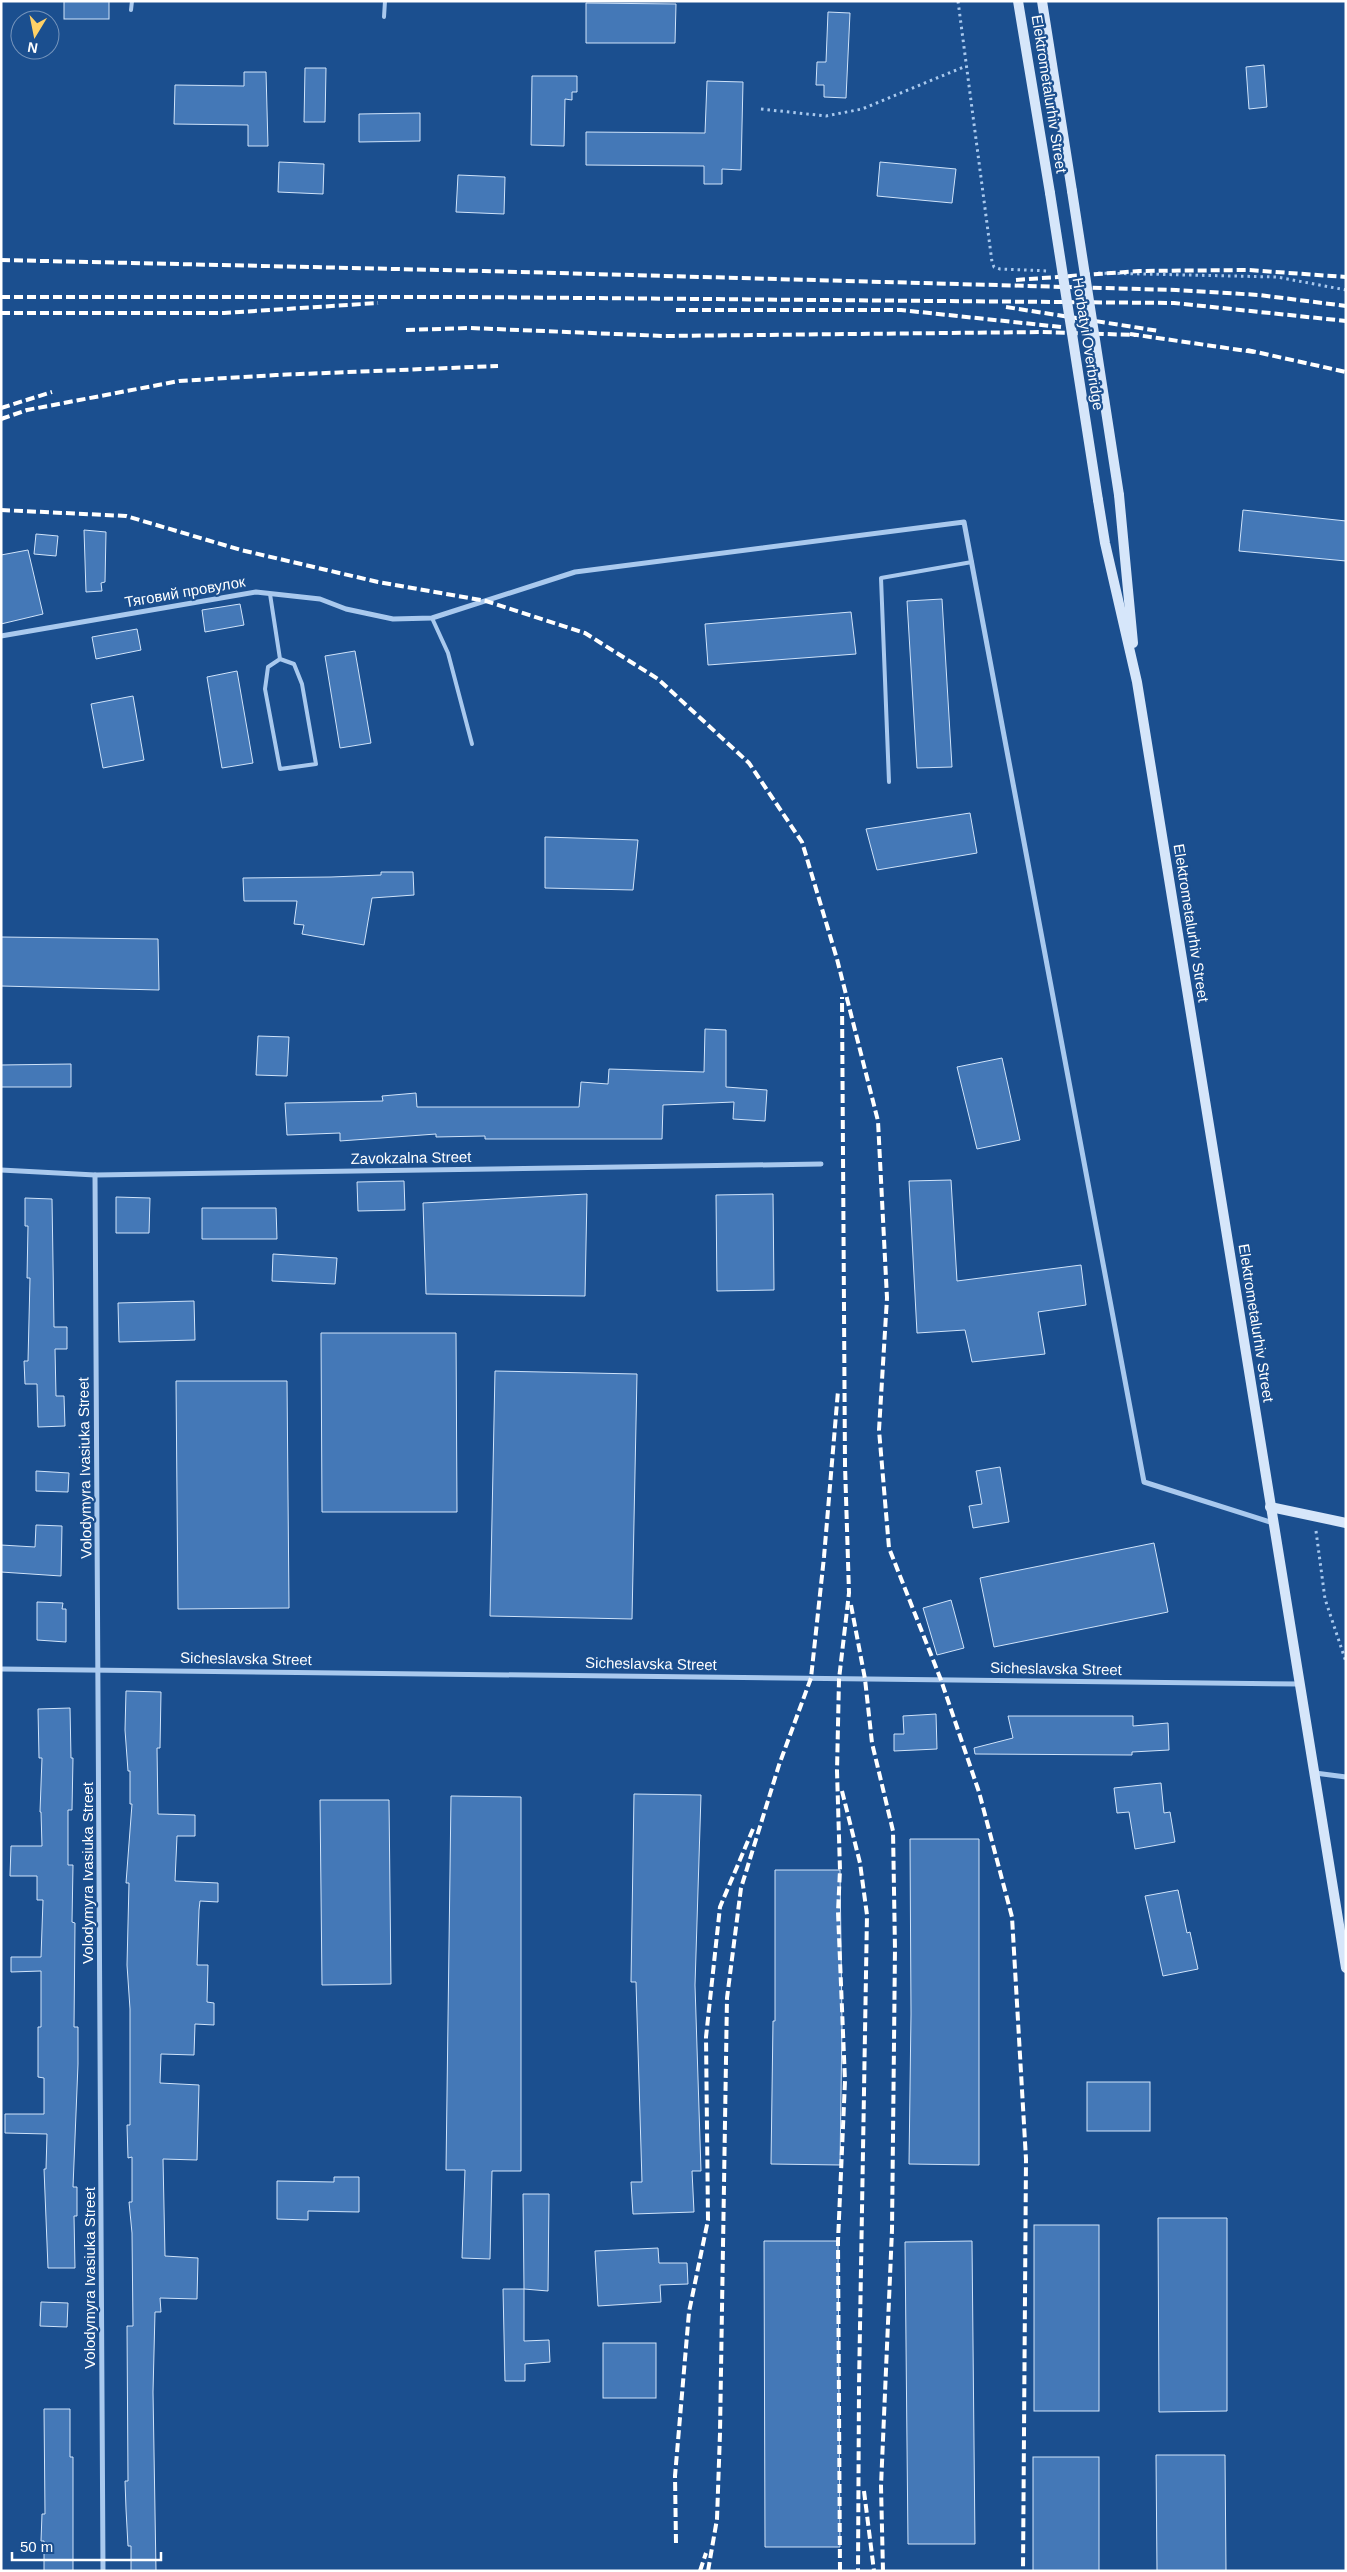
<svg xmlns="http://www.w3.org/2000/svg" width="1347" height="2572" viewBox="0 0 1347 2572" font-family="Helvetica,sans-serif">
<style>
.building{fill:#4478b7;stroke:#cfe3fa}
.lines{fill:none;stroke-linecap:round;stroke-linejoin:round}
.path{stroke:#a9c9ee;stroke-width:3;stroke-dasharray:2.5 4;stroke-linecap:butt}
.lane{stroke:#a9c9ee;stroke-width:4}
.street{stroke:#a9c9ee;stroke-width:5}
.secondary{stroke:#d6e6fa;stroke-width:10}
.rail{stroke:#fff;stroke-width:4;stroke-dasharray:9 4;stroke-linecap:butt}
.secondary-bridge{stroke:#d6e6fa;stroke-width:10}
.labels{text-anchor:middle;stroke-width:4.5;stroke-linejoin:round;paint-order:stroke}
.street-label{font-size:15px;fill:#fff;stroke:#1b4f8f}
</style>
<rect width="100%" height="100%" fill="#1b4f8f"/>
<g class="building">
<rect x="64" y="1" width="45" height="18"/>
<path d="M586,3L676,4L675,43H586Z"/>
<path d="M828,12L850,13L846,98L824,97V85H816L817,62H826Z"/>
<path d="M1264,65L1267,107L1249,109L1246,67Z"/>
<path d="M305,68H326L325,122H304Z"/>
<path d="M244,72H266L268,146H248V125L174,124L175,85L244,86Z"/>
<path d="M532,76H577V92H572V100L565,99L564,146L531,145Z"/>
<path d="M707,81L743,82L741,170L722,169V184H704V166L586,165V132L705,133Z"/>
<path d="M420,113V141L359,142V114Z"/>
<path d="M279,162L324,164L323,194L278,192Z"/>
<path d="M880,162L956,169L952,203L877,196Z"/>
<path d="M458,175L505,177L504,214L456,212Z"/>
<path d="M1243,510L1346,521V561L1239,551Z"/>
<path d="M84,530L106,532L105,582L101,583L102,591L86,592Z"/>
<path d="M36,534L58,536L56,556L34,554Z"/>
<path d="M28,550L43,614L1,624V555Z"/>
<path d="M942,599L952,767L917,768L907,601Z"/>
<path d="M240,604L244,625L205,632L202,610Z"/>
<path d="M851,612L856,654L708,665L705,624Z"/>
<path d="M137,629L141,650L96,659L92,637Z"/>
<path d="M355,651L371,743L340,748L325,656Z"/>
<path d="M237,671L253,763L222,768L207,677Z"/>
<path d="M133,696L144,760L103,768L91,704Z"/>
<path d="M970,813L977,853L877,870L866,829Z"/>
<path d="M545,837L638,840L633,890L545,888Z"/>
<path d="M381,872H413L414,895L372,898L364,945L302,934L304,925L294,924L297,901H244L243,878L331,877L381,875Z"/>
<path d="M1,937L158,939L159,990L1,986Z"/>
<path d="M705,1029L726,1030V1087L767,1090L765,1121L733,1119L734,1102L663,1105L662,1139H485V1136L436,1137V1134L340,1141V1133L287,1135L285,1103L383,1101L382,1096L416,1093L417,1107H579L581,1082L608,1084L609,1069L704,1072Z"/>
<path d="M258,1036L289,1037L287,1076L256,1075Z"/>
<path d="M1002,1058L1020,1140L977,1149L957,1067Z"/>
<path d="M71,1064V1087H1V1065Z"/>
<path d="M951,1180L957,1281L1081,1265L1086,1305L1038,1312L1045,1354L972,1362L965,1330L917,1333L909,1181Z"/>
<path d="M404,1181L405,1210L358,1211L357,1182Z"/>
<path d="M587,1194L585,1296L426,1294L423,1203Z"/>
<path d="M773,1194L774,1290L717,1291L716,1195Z"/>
<path d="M116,1197L150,1198L149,1233H116Z"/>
<path d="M25,1198L52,1199L54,1327H67V1349H55L56,1396H64L65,1426L38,1427L37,1384H25L24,1361H28L30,1278H27L28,1226H25Z"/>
<path d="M202,1208H276L277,1239H202Z"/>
<path d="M273,1254L337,1258L335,1284L272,1281Z"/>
<path d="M194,1301L195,1340L119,1342L118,1303Z"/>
<path d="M321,1333H456L457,1512H322Z"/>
<path d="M495,1371L637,1374L632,1619L490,1616Z"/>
<path d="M176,1381H287L289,1608L178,1609Z"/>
<path d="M1000,1467L1009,1522L973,1528L969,1506L982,1504L976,1471Z"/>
<path d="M36,1471L69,1473L68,1492L36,1491Z"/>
<path d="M36,1525L62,1526L61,1576L1,1572V1545L35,1547Z"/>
<path d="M1154,1543L1168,1612L994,1647L980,1578Z"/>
<path d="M951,1600L964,1648L937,1655L923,1608Z"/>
<path d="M37,1602L63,1603L62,1609H66V1642L37,1640Z"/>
<path d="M126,1691L161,1692L160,1748H157L158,1814L195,1815V1836H177L175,1881L218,1883V1902L200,1901L199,1910L197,1965H208L207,2002L214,2003V2025L195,2024L194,2055L161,2054L160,2083L199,2085L197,2160L163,2159L165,2256L198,2258L197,2299L160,2298L161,2312H155L153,2392L156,2571H131V2546H128L126,2509L125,2481H128L127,2326H133L132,2233L129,2202H132V2157L128,2158L127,2125H130V2009L127,1965L129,1883H126L132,1804H130V1771H128L125,1730Z"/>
<path d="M70,1708L71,1758H73L72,1810H68V1865H73L72,1922L75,1923L74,2027H78V2064L73,2187H77V2216H74L75,2268H48L44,2169H46L47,2134L5,2133V2114H44V2078L38,2077V2027H41V1971L11,1972V1957H41L43,1900H37V1876H10L11,1846H42L41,1812H40L42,1758H39L38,1709Z"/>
<path d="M936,1714L937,1749L894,1751V1734H904L903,1716Z"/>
<path d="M1008,1716H1133V1726L1168,1723L1169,1750L1132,1752V1755L975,1754L974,1748L1013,1738Z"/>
<path d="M1161,1783L1164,1813L1170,1812L1175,1842L1135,1849L1129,1812L1117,1813L1114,1788Z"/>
<path d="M634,1794L701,1795L695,1985L701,2171H692L694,2212L633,2214L631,2182H642L636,1982H631Z"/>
<path d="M451,1796L521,1797V2171H492L490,2259L462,2258L465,2170H446Z"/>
<path d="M320,1800H389L391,1984L322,1985Z"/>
<path d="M910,1839H979V2165L909,2164L911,2014Z"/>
<path d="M775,1870H840L842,2023L840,2165L771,2164L773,2021H775Z"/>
<path d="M1178,1890L1187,1933L1190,1932L1198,1969L1163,1976L1145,1896Z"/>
<rect x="1087" y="2082" width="63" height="49"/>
<path d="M334,2177H359V2212L308,2211V2220L277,2219V2181L334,2182Z"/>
<path d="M523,2194H549L548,2291L524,2289Z"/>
<path d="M1158,2218H1227V2411L1159,2412Z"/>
<rect x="1034" y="2225" width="65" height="186"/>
<path d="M764,2241H838L840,2547H765Z"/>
<path d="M972,2241L975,2544H908L905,2242Z"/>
<path d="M658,2248L659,2263H687L688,2284L660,2285L661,2302L598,2306L595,2251Z"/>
<path d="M503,2289H524V2341L549,2340L550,2362L525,2364V2381H505Z"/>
<path d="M41,2302L68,2303L67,2327L40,2326Z"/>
<rect x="603" y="2343" width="53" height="55"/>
<path d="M44,2409H70V2457H73V2571H44V2541H41L42,2514H45Z"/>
<path d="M1156,2455H1225L1226,2571H1157Z"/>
<rect x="1033" y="2457" width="66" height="114"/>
</g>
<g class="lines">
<g class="path">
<path d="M958,1L992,262L994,267L1000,269L1049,271"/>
<path d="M761,109L826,116L862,109L966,66"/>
<path d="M1098,273L1277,277L1346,290"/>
<path d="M1316,1531L1325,1599L1346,1662"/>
</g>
<g class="lane">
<path d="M131,10L132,1"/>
<path d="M384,17L385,1"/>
<path d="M270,594L280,659L268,667L265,689L280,769L316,764L302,684L294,664L280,659"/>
<path d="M432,618L448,653L472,744"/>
<path d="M889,782L881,578L972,562"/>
</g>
<g class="street">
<path d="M1,636L256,592L320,599L346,609L393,619L432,618L575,572L964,522L1144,1482L1273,1523"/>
<path d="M1,1170L95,1175L821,1164"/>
<path d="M95,1175L103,2571"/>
<path d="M1,1669L1300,1684"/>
<path d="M1315,1773L1346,1777"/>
</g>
<g class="secondary">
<path d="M1018,1L1050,193"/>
<path d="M1042,1L1072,191"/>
<path d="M1119,495L1133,643"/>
<path d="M1098,500L1105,543L1137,682L1346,1968"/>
<path d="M1270,1507L1346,1523"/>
</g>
<g class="rail">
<path d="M1,260L484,271L1176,290L1259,295L1346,306"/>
<path d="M1016,280L1139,271L1248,270L1346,277"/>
<path d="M1,297H467L1174,303L1346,321"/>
<path d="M1006,307L1159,331"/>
<path d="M676,310H901L1061,327"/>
<path d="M1,313H224L378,303"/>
<path d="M406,330L470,328L664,336L1042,332L1136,335"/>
<path d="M1130,334L1254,352"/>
<path d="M1247,350L1346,372"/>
<path d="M1,408L52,392"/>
<path d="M1,419L27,410L179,381L276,375L498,366"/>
<path d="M1,510L126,516L241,550L378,582L486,601L585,633L658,679L749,763L802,842L837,959L878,1121L887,1298L879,1430L889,1548L941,1680L979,1792L1012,1917L1026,2159L1023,2571"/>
<path d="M851,1605L865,1679L872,1743L893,1831L895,1949L892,2230L881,2486L883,2571"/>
<path d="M842,1791L860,1863L867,1915L859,2386L858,2571"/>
<path d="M864,2491L874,2571"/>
<path d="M676,2543L675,2476L689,2312L708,2220L706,2037L720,1907L753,1829"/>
<path d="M700,2571L706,2553"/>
<path d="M708,2571L717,2519L720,2433L727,1998L741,1888L779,1765L811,1678L824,1557L838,1391"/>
<path d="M840,2571L838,2241L845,2081L838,1912L840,1870L837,1771L839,1679L849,1593L845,1465L842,997"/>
</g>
<g class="secondary-bridge">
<path d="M1072,191L1119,495"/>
<path d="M1050,193L1098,500"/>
</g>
</g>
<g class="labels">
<g class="street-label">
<text transform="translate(1049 94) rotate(81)" y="5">Elektrometalurhiv Street</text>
<text transform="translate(1088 344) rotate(81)" y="5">Horbatyi Overbridge</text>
<text transform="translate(185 592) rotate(-10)" y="5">Тяговий провулок</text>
<text transform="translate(1191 923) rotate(81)" y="5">Elektrometalurhiv Street</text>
<text transform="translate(411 1158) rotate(-1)" y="5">Zavokzalna Street</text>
<text transform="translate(1256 1323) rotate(81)" y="5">Elektrometalurhiv Street</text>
<text transform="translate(85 1468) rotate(-91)" y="5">Volodymyra Ivasiuka Street</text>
<text transform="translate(246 1659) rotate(1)" y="5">Sicheslavska Street</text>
<text transform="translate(651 1664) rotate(1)" y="5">Sicheslavska Street</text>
<text transform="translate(1056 1669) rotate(1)" y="5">Sicheslavska Street</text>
<text transform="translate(88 1873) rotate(-90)" y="5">Volodymyra Ivasiuka Street</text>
<text transform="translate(90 2278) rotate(-90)" y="5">Volodymyra Ivasiuka Street</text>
</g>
</g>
<rect width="1347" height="2572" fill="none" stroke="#ffffff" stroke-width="5"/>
<g transform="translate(35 35) rotate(190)"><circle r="24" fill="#1b4f8f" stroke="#7695bc"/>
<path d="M0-4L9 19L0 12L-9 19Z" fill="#ffd166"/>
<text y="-8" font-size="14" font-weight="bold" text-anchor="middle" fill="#ffffff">N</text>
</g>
<path d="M12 2552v8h149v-8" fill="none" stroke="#ffffff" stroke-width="2.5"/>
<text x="20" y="2552" font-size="15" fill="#ffffff" stroke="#1b4f8f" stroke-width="4" paint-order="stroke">50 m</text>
</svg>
